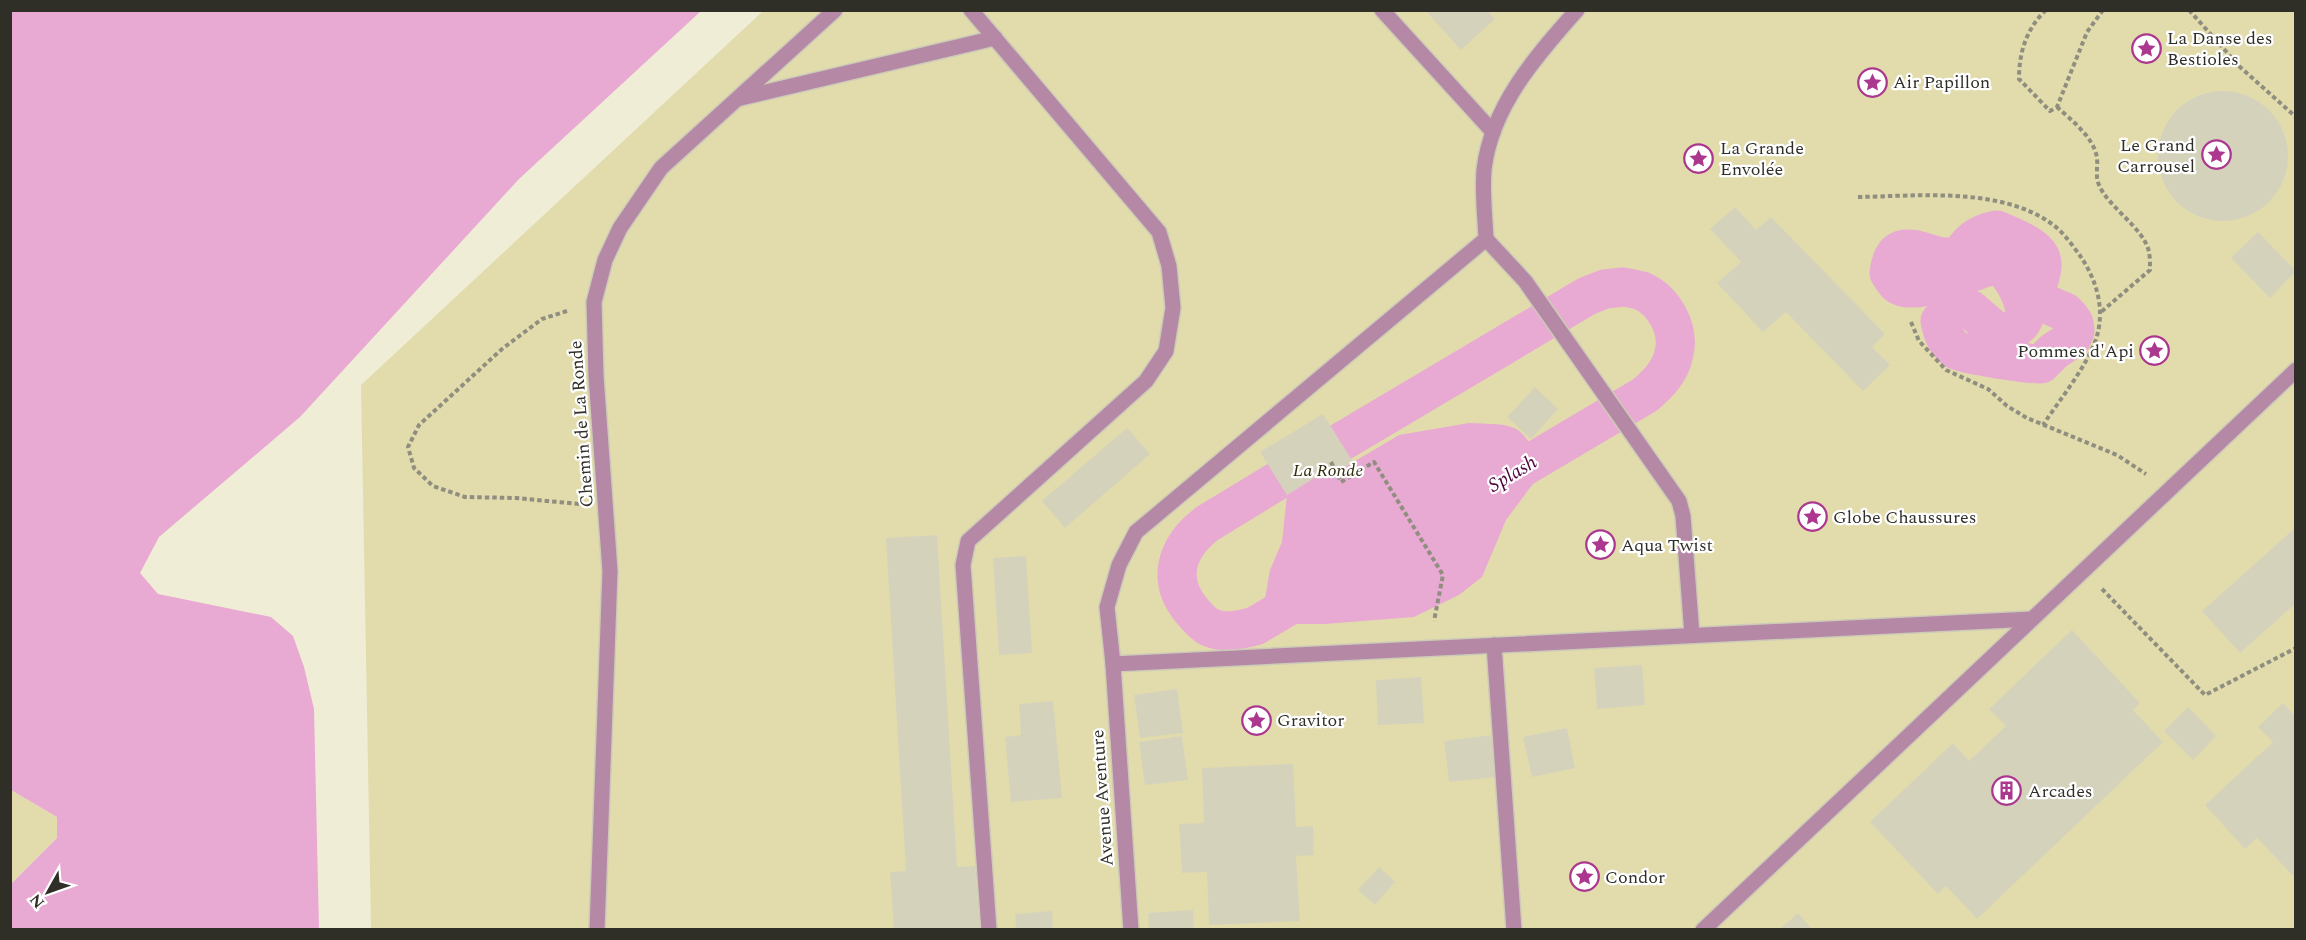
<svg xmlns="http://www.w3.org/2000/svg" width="2306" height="940" viewBox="0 0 2306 940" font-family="Spectral,serif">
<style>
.green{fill:#e2dcad}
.water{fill:#e8a9d3}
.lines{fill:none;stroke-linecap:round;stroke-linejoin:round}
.canal{stroke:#e8a9d3;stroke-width:39}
.building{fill:#d5d2bc}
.lane-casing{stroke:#cdcbb7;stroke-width:18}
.street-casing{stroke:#cdcbb7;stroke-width:18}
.path{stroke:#908e7f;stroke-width:4;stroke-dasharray:4.5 3;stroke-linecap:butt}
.lane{stroke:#b588a6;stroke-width:15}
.street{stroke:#b588a6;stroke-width:15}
.labels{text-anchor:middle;stroke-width:4.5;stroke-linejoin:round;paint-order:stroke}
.poi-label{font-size:18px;fill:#302f27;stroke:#fff;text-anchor:start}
.street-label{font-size:18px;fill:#302f27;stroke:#fff}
.park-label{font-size:18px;font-style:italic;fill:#312c0d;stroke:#fff}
.water-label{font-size:20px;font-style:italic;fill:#4e043e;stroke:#fff}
</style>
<rect width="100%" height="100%" fill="#f0edd7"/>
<g class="green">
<path d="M763,11H2295V929H371L361,385Z"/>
<path d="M11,790L57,817V838L11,884Z"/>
</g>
<g class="water">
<path d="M10,11H701L519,179L300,417L159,537L140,573L158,594L271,617L293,636L304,667L314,709L319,929H11V884L57,838V817L11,790Z"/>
<path d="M1469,423C1522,425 1519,423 1544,469L1506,520L1482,577L1459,595L1414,617L1324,624H1276L1264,604L1270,570L1282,542L1287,495L1329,469L1333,474L1399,435Z"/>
</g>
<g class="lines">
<g class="canal">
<path d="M1997,230C2011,237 2042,246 2042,264C2043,273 2037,282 2036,292L2046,304L2065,312L2070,317L2074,323L2075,331L2071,340L2054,351L2041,364C2028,364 1964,355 1956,350C1946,343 1942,332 1940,321C1949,311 1957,309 1970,309L1998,333C2008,333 2020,328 2024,318C2029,306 2011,270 1999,267C1991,265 1983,268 1976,271C1958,276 1913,297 1897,284C1894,281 1891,276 1889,273C1895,224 1934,267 1958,255C1963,253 1965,248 1968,245C1976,236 1986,232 1997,230Z"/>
<path d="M1623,287C1629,288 1636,289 1642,291C1664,301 1680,329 1674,353C1671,371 1658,384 1645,395L1255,626C1240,630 1224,634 1209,627C1202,623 1197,617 1192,611C1165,579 1177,546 1208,523L1341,442L1587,296L1605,289Z"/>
</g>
</g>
<g class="building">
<path d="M1425,10H1487L1495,19L1461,50Z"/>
<circle cx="2223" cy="156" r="65"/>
<path d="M1735,207L1756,230L1771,217L1885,334L1872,347L1890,365L1863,391L1786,312L1763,332L1717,283L1741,262L1710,229Z"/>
<path d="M2258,232L2296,271L2270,298L2231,258Z"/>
<path d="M1535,387L1558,409L1531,439L1507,417Z"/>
<path d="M1323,414L1353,462L1333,475L1329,469L1287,495L1260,452Z"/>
<path d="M1127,428L1150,454L1065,528L1042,501Z"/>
<path d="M2296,527V603L2240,653L2202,611Z"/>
<path d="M937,535L957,867L975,866L980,930H894L890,872L906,871L886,538Z"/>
<path d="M1026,556L1032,653L999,655L993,558Z"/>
<path d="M2072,630L2140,703L2133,710L2163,742L1977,919L1946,886L1938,894L1870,822L1953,743L1969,761L2006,726L1989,709Z"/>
<path d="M1642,665L1645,705L1597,709L1594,668Z"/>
<path d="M1421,677L1424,723L1378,725L1376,680Z"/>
<path d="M1177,689L1183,733L1140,738L1134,695Z"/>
<path d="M1053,701L1062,798L1011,802L1005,737L1021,735L1019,704Z"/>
<path d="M2283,703L2296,717V879L2257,838L2245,849L2205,805L2273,742L2258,727Z"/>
<path d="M2188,707L2216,736L2193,760L2164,731Z"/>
<path d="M1567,728L1575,768L1532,777L1523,737Z"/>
<path d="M1492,735L1497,777L1449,782L1444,741Z"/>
<path d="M1182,736L1188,780L1145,785L1139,742Z"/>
<path d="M1293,764L1296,827L1313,826L1314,855L1296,856L1300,921L1209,925L1207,872L1182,873L1179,824L1204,823L1202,768Z"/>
<path d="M1379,867L1395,882L1375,905L1358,890Z"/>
<path d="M1193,910L1194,930H1149L1148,913Z"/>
<path d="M1052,911L1053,930H1016L1015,914Z"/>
<path d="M1798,913L1813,930H1779Z"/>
</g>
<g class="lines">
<defs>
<g id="lane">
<path d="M971,10L1159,232L1169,266L1173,308L1166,351L1146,381L968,541L963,565L989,930"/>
<path d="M741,98L995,38"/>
<path d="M597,930L610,571L596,376L594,302L605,260L620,228L661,168L835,10"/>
</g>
<g id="street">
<path d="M1382,10L1493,132"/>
<path d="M1486,239L1525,281L1679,501L1683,516L1692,635"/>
<path d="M1494,645L1514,930"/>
<path d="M1113,664L2032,619"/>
<path d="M1131,930L1113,664L1107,607L1119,565L1136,532L1486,239C1485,216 1482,192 1484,170C1491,107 1536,56 1577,10"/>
<path d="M1703,930L2296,370"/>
</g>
</defs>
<use href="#lane" class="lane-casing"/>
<use href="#street" class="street-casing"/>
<g class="path">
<path d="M2046,10C2026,29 2019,53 2019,79L2050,111L2057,107L2087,32L2103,10"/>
<path d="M2189,10L2240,67L2296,117"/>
<path d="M2057,107C2071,120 2094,137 2097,158C2098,167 2095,176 2099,185C2108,207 2144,228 2149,252C2150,257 2150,264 2150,270L2101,312"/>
<path d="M1858,197C1919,196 2007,186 2057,228C2067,237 2076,250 2083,260C2098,284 2105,312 2096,339C2086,368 2060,399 2043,425"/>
<path d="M567,311L542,319L502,349L419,425L408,447L414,468L433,486L465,497L516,498L579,504"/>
<path d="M1911,322L1919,341L1946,370L1988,389L2007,406L2027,418L2117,455L2146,474"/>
<path d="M1331,462L1341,482L1374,462L1443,575L1434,621"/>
<path d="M2102,589L2205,695L2296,648"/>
</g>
<use href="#lane" class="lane"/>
<use href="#street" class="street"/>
</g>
<defs>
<symbol id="sight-ring" viewBox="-11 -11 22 22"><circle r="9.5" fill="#fff" stroke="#ac378e" stroke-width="1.5"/><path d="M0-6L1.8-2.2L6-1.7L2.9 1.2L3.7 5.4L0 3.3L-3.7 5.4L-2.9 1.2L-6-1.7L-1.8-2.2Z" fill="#ac378e"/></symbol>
<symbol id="building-ring" viewBox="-11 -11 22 22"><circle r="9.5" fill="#fff" stroke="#ac378e" stroke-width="1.5"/><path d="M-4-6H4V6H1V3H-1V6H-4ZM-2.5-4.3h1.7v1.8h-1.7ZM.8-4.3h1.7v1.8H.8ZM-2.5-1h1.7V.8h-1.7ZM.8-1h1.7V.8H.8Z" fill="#ac378e"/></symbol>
</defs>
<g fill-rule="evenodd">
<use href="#sight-ring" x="2130" y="32" width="33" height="33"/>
<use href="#sight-ring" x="1856" y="66" width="33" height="33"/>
<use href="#sight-ring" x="2200" y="138" width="33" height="33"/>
<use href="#sight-ring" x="1682" y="142" width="33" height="33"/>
<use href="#sight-ring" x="2138" y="334" width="33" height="33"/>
<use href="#sight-ring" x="1796" y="500" width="33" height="33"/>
<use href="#sight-ring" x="1584" y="528" width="33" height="33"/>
<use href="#sight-ring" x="1240" y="704" width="33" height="33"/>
<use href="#building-ring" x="1990" y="774" width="33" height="33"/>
<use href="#sight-ring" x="1568" y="860" width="33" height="33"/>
</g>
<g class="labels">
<g class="poi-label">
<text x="2167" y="44">La Danse des<tspan x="2167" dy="21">Bestioles</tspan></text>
<text x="1893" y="88">Air Papillon</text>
<text x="2195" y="151" text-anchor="end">Le Grand<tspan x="2195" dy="21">Carrousel</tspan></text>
<text x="1720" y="154">La Grande<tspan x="1720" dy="21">Envolée</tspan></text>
<text x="2134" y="357" text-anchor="end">Pommes d'Api</text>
<text x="1833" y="523">Globe Chaussures</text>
<text x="1621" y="551">Aqua Twist</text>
<text x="1277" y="726">Gravitor</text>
<text x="2028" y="797">Arcades</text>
<text x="1605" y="883">Condor</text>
</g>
<g class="street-label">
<text transform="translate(581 424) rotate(-94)" y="6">Chemin de La Ronde</text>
<text transform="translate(1102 798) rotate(-94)" y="6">Avenue Aventure</text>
</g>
<g class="park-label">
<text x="1328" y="476">La Ronde</text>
</g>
<g class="water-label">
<text transform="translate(1512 473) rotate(-31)" y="7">Splash</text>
</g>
</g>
<rect width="2306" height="940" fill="none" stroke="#302f27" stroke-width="24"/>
<g transform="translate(48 892) rotate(230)" stroke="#ffffff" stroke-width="4.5" paint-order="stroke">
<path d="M0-4.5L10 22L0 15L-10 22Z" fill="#302f27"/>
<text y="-9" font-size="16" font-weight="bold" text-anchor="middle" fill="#302f27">N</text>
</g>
</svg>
